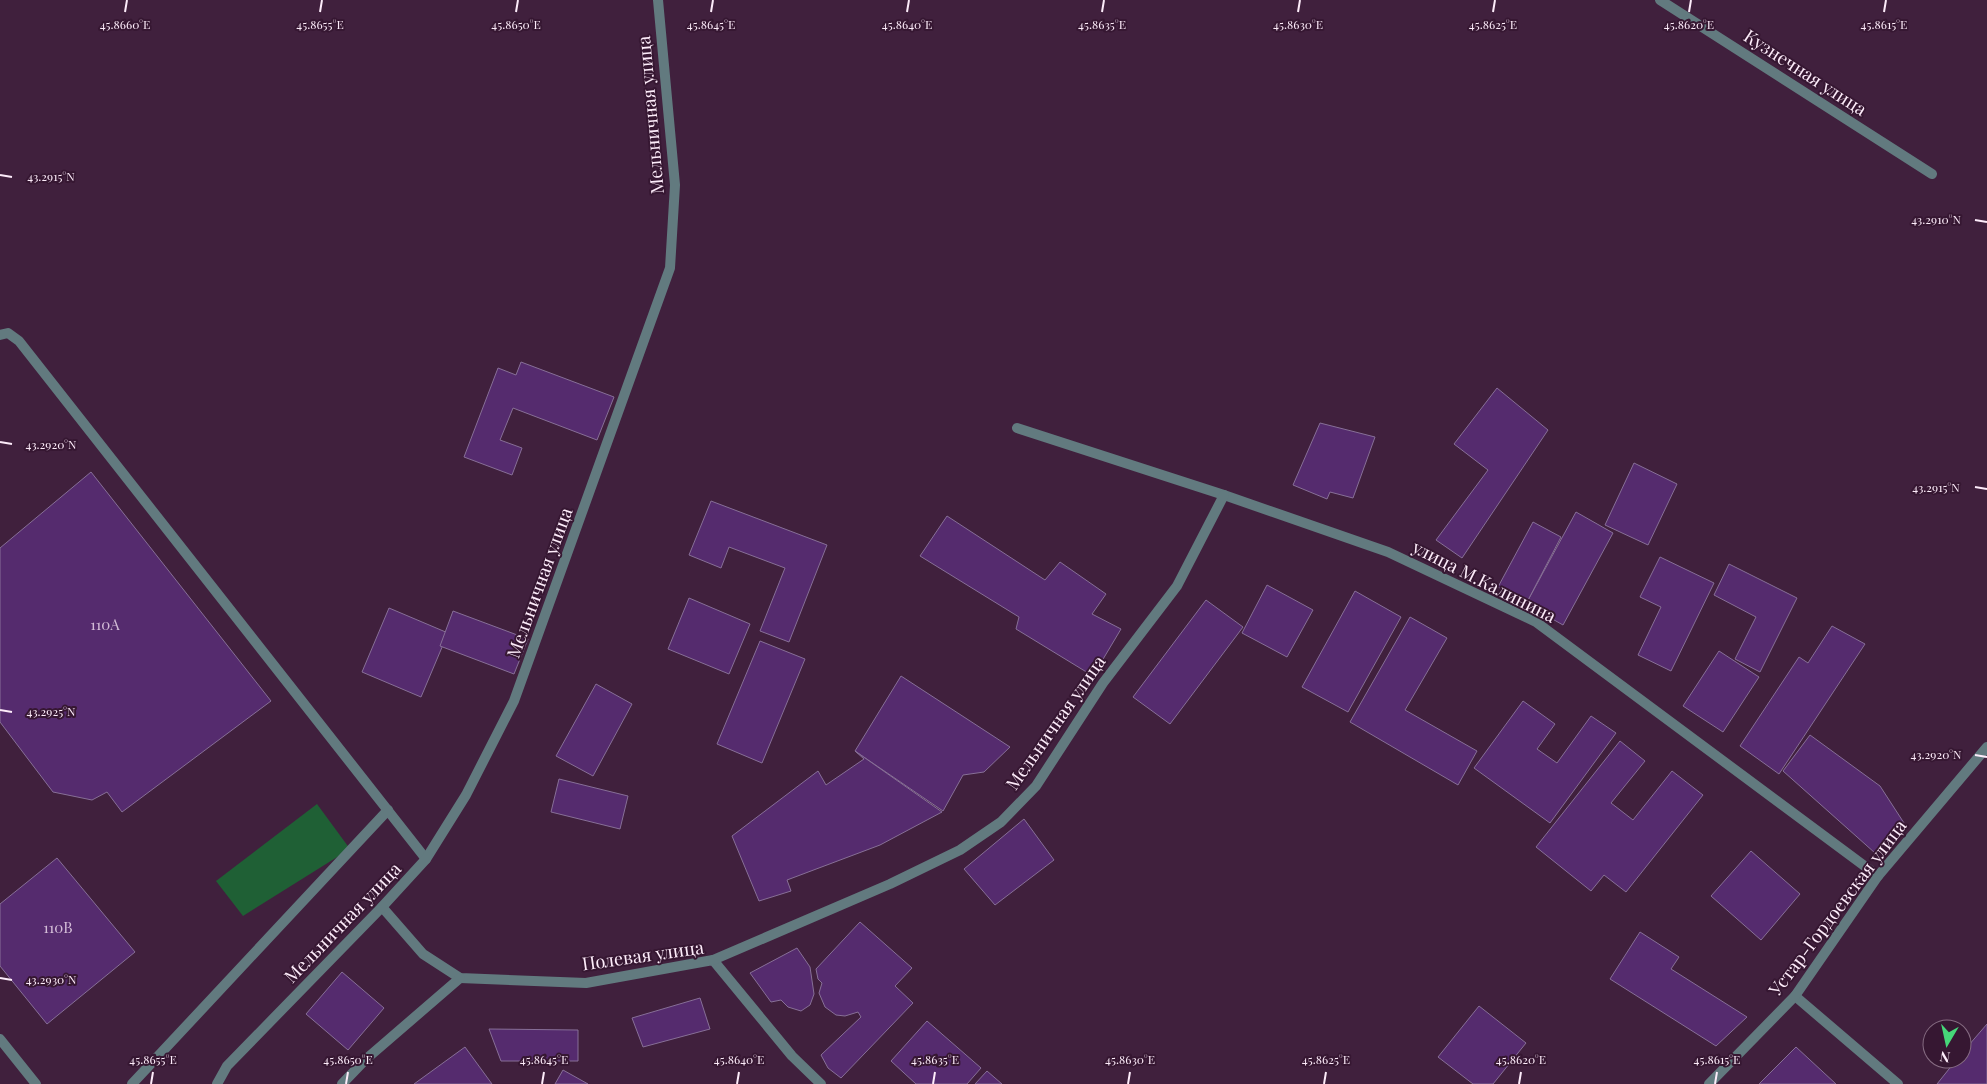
<svg xmlns="http://www.w3.org/2000/svg" width="1987" height="1084" viewBox="0 0 1987 1084" font-family="'Playfair Display',serif">
<style>
.green{fill:#1f6035}
.building{fill:#552b6e;stroke:#876f97}
.lines{fill:none;stroke-linecap:round;stroke-linejoin:round}
.lane{stroke:#627a7f;stroke-width:10}
.street{stroke:#627a7f;stroke-width:10}
.ticks{fill:none;stroke:#fdecfa;stroke-width:2}
.labels{text-anchor:middle;stroke-width:4;stroke-linejoin:round;paint-order:stroke}
.number-label{font-size:15px;fill:#d3bcd7}
.street-label{font-size:18px;fill:#fdecfa;stroke:#361732}
.ticks-label{font-size:12px;text-anchor:middle;fill:#fdecfa;stroke:#361732;stroke-width:4;stroke-linejoin:round;paint-order:stroke}
</style>
<rect width="100%" height="100%" fill="#40203d"/>
<path class="green" d="M317,804L350,849L243,916L216,881Z"/>
<g class="building">
<path d="M521,362L614,397L597,440L513,408L500,440L522,448L512,475L464,457L498,368L516,375Z"/>
<path d="M1497,388L1548,430L1462,558L1436,540L1488,470L1454,444Z"/>
<path d="M1320,423L1375,437L1353,498L1330,492L1327,499L1293,485Z"/>
<path d="M1634,463L1677,484L1648,545L1605,525Z"/>
<path d="M91,472L271,701L122,812L107,792L92,800L53,792L0,722V548Z"/>
<path d="M711,501L827,545L789,642L760,631L785,568L729,547L721,568L689,555Z"/>
<path d="M1576,512L1613,533L1563,625L1526,604Z"/>
<path d="M947,516L1045,580L1060,562L1106,594L1092,614L1121,629L1093,676L1016,629L1019,617L920,556Z"/>
<path d="M1533,522L1561,537L1527,602L1498,587Z"/>
<path d="M1660,557L1714,583L1671,671L1638,655L1661,607L1640,597Z"/>
<path d="M1729,564L1797,598L1760,672L1735,659L1756,617L1714,595Z"/>
<path d="M1267,585L1313,610L1287,657L1242,633Z"/>
<path d="M1355,591L1401,617L1348,712L1302,687Z"/>
<path d="M689,598L750,624L729,674L668,649Z"/>
<path d="M1206,600L1243,627L1170,724L1133,697Z"/>
<path d="M389,608L448,633L421,697L362,672Z"/>
<path d="M453,611L528,639L514,674L440,646Z"/>
<path d="M1410,617L1447,638L1405,710L1477,751L1458,785L1350,722Z"/>
<path d="M1832,626L1865,644L1779,774L1740,746L1799,657L1808,663Z"/>
<path d="M760,641L805,659L762,763L717,744Z"/>
<path d="M1719,651L1759,677L1723,732L1683,706Z"/>
<path d="M901,676L1010,747L984,772L963,775L943,811L855,751Z"/>
<path d="M596,684L632,704L593,776L556,756Z"/>
<path d="M1523,701L1555,724L1537,749L1557,763L1591,716L1616,733L1550,823L1474,768Z"/>
<path d="M1810,735L1880,786L1904,823L1875,853L1783,771Z"/>
<path d="M1620,741L1645,761L1611,803L1633,820L1672,771L1703,795L1626,892L1604,875L1591,891L1536,847Z"/>
<path d="M855,751L942,812L880,845L787,880L791,891L759,901L732,836L818,771L826,785L864,759Z"/>
<path d="M559,779L628,796L620,829L551,812Z"/>
<path d="M1024,819L1054,860L995,905L964,869Z"/>
<path d="M1751,851L1800,894L1761,940L1711,896Z"/>
<path d="M57,858L135,952L47,1024L0,966V904Z"/>
<path d="M860,922L912,968L895,986L913,1003L841,1078L828,1068L821,1055L861,1017L858,1012L845,1016L836,1015L825,1007L819,993L822,983L818,979L816,969Z"/>
<path d="M1640,932L1679,957L1671,969L1747,1017L1716,1046L1610,979Z"/>
<path d="M797,948L810,967L814,994L810,1005L801,1011L788,1007L781,1000L771,1002L750,973Z"/>
<path d="M342,972L384,1008L348,1050L306,1014Z"/>
<path d="M700,998L710,1029L643,1047L632,1018Z"/>
<path d="M1479,1006L1526,1043L1493,1084H1473L1438,1057Z"/>
<path d="M927,1021L981,1068L967,1084H916L891,1061Z"/>
<path d="M1987,1024V1084H1937L1957,1059H1962V1053Z"/>
<path d="M489,1029L578,1030V1061H501Z"/>
<path d="M465,1047L492,1084H414Z"/>
<path d="M1796,1047L1836,1084H1759Z"/>
<path d="M563,1070L588,1084H555Z"/>
<path d="M987,1071L1002,1084H975Z"/>
</g>
<g class="lines">
<g class="lane">
<path d="M0,335L8,333L19,341L426,859"/>
<path d="M0,1039L36,1084"/>
<path d="M132,1084L388,810"/>
</g>
<g class="street">
<path d="M1660,0L1932,174"/>
<path d="M1017,428L1224,495L1388,552L1536,622L1878,876"/>
<path d="M382,907L423,954L460,978L586,983L713,960L792,1056L821,1084"/>
<path d="M713,960L890,884L960,850L1001,822L1036,786L1103,683L1177,586L1224,495"/>
<path d="M1795,996L1898,1084"/>
<path d="M217,1084L227,1066L382,907L426,859L466,795L514,701L670,268L675,185L658,0"/>
<path d="M342,1084L365,1060L460,978"/>
<path d="M1709,1084L1795,996L1878,876L1987,747"/>
</g>
</g>
<path class="ticks" d="M125,12L127,0M320,12L322,0M516,12L518,0M711,12L713,0M907,12L909,0M1102,12L1104,0M1298,12L1300,0M1493,12L1495,0M1689,12L1691,0M1884,12L1886,0M0,175L12,177M1975,220L1987,222M0,442L12,444M1975,487L1987,489M0,710L12,712M1975,755L1987,757M0,978L12,980M151,1084L153,1072M346,1084L348,1072M542,1084L544,1072M737,1084L739,1072M933,1084L935,1072M1128,1084L1130,1072M1324,1084L1326,1072M1519,1084L1521,1072M1715,1084L1717,1072"/>
<g class="labels">
<g class="number-label">
<text x="105" y="630">110А</text>
<text x="58" y="933">110В</text>
</g>
<g class="street-label">
<text transform="translate(1805 73) rotate(33)" y="6">Кузнечная улица</text>
<text transform="translate(651 115) rotate(-95)" y="6">Мельничная улица</text>
<text transform="translate(1484 582) rotate(27)" y="6">улица М.Калинина</text>
<text transform="translate(540 583) rotate(-70)" y="6">Мельничная улица</text>
<text transform="translate(1056 723) rotate(-55)" y="6">Мельничная улица</text>
<text transform="translate(1838 908) rotate(-53)" y="6">Устар-Гордоевская улица</text>
<text transform="translate(343 923) rotate(-46)" y="6">Мельничная улица</text>
<text transform="translate(643 956) rotate(-8)" y="6">Полевая улица</text>
</g>
</g>
<g class="ticks-label">
<text x="907" y="29">45.8640°E</text>
<text x="1493" y="29">45.8625°E</text>
<text x="125" y="29">45.8660°E</text>
<text x="320" y="29">45.8655°E</text>
<text x="516" y="29">45.8650°E</text>
<text x="711" y="29">45.8645°E</text>
<text x="1102" y="29">45.8635°E</text>
<text x="1298" y="29">45.8630°E</text>
<text x="1689" y="29">45.8620°E</text>
<text x="1884" y="29">45.8615°E</text>
<text x="51" y="181">43.2915°N</text>
<text x="1936" y="224">43.2910°N</text>
<text x="51" y="449">43.2920°N</text>
<text x="1936" y="492">43.2915°N</text>
<text x="51" y="716">43.2925°N</text>
<text x="1936" y="759">43.2920°N</text>
<text x="51" y="984">43.2930°N</text>
<text x="153" y="1064">45.8655°E</text>
<text x="348" y="1064">45.8650°E</text>
<text x="544" y="1064">45.8645°E</text>
<text x="739" y="1064">45.8640°E</text>
<text x="935" y="1064">45.8635°E</text>
<text x="1130" y="1064">45.8630°E</text>
<text x="1326" y="1064">45.8625°E</text>
<text x="1521" y="1064">45.8620°E</text>
<text x="1717" y="1064">45.8615°E</text>
</g>
<g transform="translate(1947 1044) rotate(189)"><circle r="24" fill="#361732" stroke="#866c82"/>
<path d="M0-4L9 19L0 12L-9 19Z" fill="#46d779"/>
<text y="-8" font-size="14" font-weight="bold" text-anchor="middle" fill="#fdecfa">N</text>
</g>
</svg>
